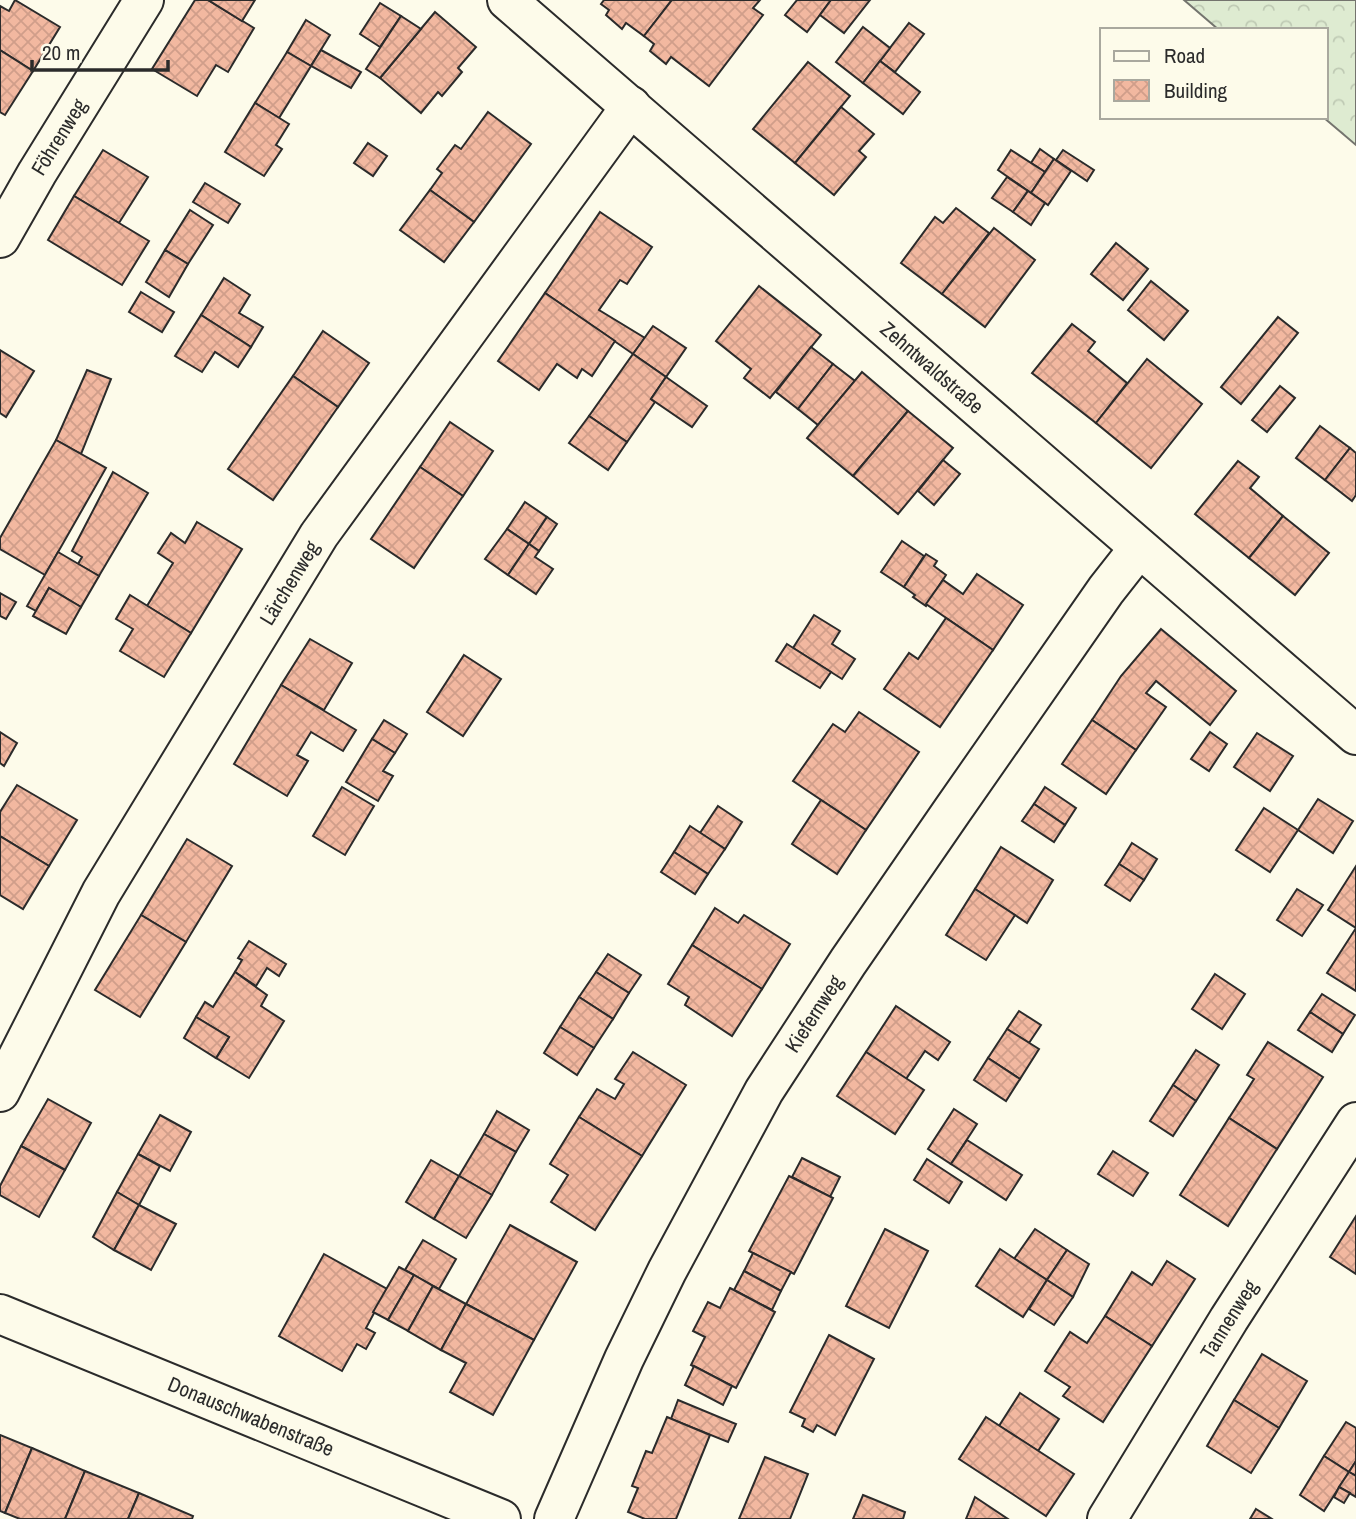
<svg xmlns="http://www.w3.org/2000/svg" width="1356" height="1519" viewBox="0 0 1356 1519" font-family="'Archivo Narrow',sans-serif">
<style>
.forest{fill:url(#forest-crowns);stroke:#74746e;stroke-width:2}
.building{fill:url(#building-cross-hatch);stroke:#2b2b2b;stroke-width:2}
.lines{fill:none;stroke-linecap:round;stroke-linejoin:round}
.street-casing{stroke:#2b2b2b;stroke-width:42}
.street{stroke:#fdfbea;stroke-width:38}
.labels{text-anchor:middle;stroke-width:5;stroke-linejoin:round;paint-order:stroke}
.street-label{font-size:21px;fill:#2b2b2b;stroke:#fdfbea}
</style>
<defs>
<pattern id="forest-crowns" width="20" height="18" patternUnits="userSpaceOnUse" patternTransform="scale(1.75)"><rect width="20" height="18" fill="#deebd1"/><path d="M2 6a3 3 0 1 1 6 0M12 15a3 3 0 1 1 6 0" fill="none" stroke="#bfcab4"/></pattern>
<pattern id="building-cross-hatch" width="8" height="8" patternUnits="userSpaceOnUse" patternTransform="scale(1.75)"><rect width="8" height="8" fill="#f2b8a0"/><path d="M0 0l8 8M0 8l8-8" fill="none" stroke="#d09e8a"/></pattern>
</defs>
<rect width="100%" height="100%" fill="#fdfbea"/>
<path class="forest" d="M1184,0H1356V145L1323,117H1326V30H1219Z"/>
<g class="building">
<path d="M15,0L60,27L33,71L0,50V6L9,11Z"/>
<path d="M195,0H208L254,28L228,72L216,65L197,96L152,69Z"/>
<path d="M208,0H255L242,21Z"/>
<path d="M604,0H672L644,36L626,23L622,29L606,15L609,10L601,4Z"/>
<path d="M672,0H760L753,8L763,15L709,86L671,57L666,64L650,51L654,44L644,36Z"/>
<path d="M797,0H831L807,32L785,15Z"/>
<path d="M831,0H870L844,33L820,15Z"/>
<path d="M380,3L401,16L380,47L360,34Z"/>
<path d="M435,12L476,47L458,68L462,72L442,96L438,92L421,113L380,78Z"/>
<path d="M401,16L421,29L380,78L366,69Z"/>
<path d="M306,20L330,35L311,66L287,52Z"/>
<path d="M909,23L924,34L895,72L880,61Z"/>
<path d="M863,27L890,48L863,83L836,62Z"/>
<path d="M0,50L33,71L5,115L0,112Z"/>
<path d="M321,50L361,72L351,88L311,66Z"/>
<path d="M287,52L311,66L279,118L255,103Z"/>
<path d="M880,61L920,92L903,114L863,83Z"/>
<path d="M808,62L850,96L795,163L753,129Z"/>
<path d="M255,103L289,124L276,145L282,149L264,176L225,152Z"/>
<path d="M841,107L874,134L859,151L866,157L834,195L795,163Z"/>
<path d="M488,112L531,144L474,222L430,190L442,173L437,169L455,145L461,149Z"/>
<path d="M368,143L387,156L373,176L354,163Z"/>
<path d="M1040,149L1054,159L1045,172L1031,163Z"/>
<path d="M103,150L148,177L119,223L74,196Z"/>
<path d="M1011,150L1045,172L1031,193L998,170Z"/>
<path d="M1063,150L1094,170L1087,181L1056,160Z"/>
<path d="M1054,159L1071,171L1048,205L1031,193Z"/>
<path d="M1007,177L1028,191L1013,212L992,198Z"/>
<path d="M205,183L240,204L228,223L193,202Z"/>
<path d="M430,190L474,222L444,262L400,230Z"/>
<path d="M1028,191L1045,203L1031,225L1013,212Z"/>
<path d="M74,196L149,241L122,285L48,240Z"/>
<path d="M956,208L989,233L942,294L901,263L935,217L943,223Z"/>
<path d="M190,210L213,225L188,264L165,250Z"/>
<path d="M600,212L652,247L627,284L620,280L599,310L645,338L633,354L545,293Z"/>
<path d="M994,228L1035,260L985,327L942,294Z"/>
<path d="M1116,243L1148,269L1123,300L1091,274Z"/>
<path d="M165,250L188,264L169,297L146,282Z"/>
<path d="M224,278L250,295L239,313L263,327L251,347L201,315Z"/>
<path d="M1151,281L1188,311L1164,340L1128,310Z"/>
<path d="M759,286L821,335L770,398L744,378L751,369L716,341Z"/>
<path d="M141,292L174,312L162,332L129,312Z"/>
<path d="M545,293L615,341L592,376L582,369L577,378L557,364L539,390L498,361Z"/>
<path d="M201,315L251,347L238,367L215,352L202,372L175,356Z"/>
<path d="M1278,317L1298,333L1241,404L1221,387Z"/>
<path d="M1072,324L1095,342L1088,351L1127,383L1096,423L1032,373Z"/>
<path d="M653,326L686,348L666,377L633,354Z"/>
<path d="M323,331L369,363L338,407L293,376Z"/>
<path d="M811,347L833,364L798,409L776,392Z"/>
<path d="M0,350L34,371L6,417L0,413Z"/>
<path d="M633,354L666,377L651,399L655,402L627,442L589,416Z"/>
<path d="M1147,359L1202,404L1151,468L1096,423Z"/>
<path d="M833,364L855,381L818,425L798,409Z"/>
<path d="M87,370L111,379L81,454L56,440Z"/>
<path d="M862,372L908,411L853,476L807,438Z"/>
<path d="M293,376L338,407L273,500L228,469Z"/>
<path d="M666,377L707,406L692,427L651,399Z"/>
<path d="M1280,386L1295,398L1267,432L1252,420Z"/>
<path d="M908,411L953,448L898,514L853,476Z"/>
<path d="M589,416L627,442L608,470L569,443Z"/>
<path d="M450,422L493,451L463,496L420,467Z"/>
<path d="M1320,426L1350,448L1325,480L1296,458Z"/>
<path d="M56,440L106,468L45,575L0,549V538Z"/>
<path d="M1350,448L1356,453V495L1352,501L1325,480Z"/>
<path d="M943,460L960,474L934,505L918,491Z"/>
<path d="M1238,461L1259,477L1250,488L1283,516L1249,558L1195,514Z"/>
<path d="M420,467L463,496L414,568L371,539Z"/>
<path d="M113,472L148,493L99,576L78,564L82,557L72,551Z"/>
<path d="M525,502L547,517L529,544L507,529Z"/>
<path d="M1283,516L1329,553L1295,595L1249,558Z"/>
<path d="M547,517L557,524L539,551L529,544Z"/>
<path d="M197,522L242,549L191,633L147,606L173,563L158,553L171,533L185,543Z"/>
<path d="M507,529L529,544L508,575L485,559Z"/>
<path d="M902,541L924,556L904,587L881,572Z"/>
<path d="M529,544L539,551L535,557L553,569L536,594L508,575Z"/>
<path d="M58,552L99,576L81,607L49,588L36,611L27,606Z"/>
<path d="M926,554L937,561L934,566L946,575L926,606L913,597L915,595L904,587Z"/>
<path d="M977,574L1023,605L993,650L926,604L943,580L963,594Z"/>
<path d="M49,588L81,607L66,634L33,616Z"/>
<path d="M0,593L16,602L6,619L0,616Z"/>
<path d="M130,595L191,633L164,677L120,651L133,629L116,619Z"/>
<path d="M814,615L840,631L832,644L855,659L842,679L793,648Z"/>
<path d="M946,618L993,650L940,727L884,689L909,653L918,659Z"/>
<path d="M1161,629L1236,691L1210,725L1156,681L1146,693L1166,707L1136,750L1092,720L1121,676Z"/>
<path d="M310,639L352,663L324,710L281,685Z"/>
<path d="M787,644L831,672L820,688L776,661Z"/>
<path d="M464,655L501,679L463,736L427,712Z"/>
<path d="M281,685L356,730L343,751L311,732L297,755L308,761L287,796L234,764Z"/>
<path d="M859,712L919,752L866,830L793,781L833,724L845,732Z"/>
<path d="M384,720L407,734L395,753L372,739Z"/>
<path d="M1092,720L1136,750L1106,794L1062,764Z"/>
<path d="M0,732L17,743L4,766L0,763Z"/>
<path d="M1210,732L1227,744L1209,771L1191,759Z"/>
<path d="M1257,733L1293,756L1270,791L1234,767Z"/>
<path d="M372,739L395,753L383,771L393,776L378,801L346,782Z"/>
<path d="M17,785L77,820L49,866L0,836V812Z"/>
<path d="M342,787L374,806L345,855L313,836Z"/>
<path d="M1045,787L1076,808L1065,825L1034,804Z"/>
<path d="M1318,799L1353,821L1333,853L1298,830Z"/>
<path d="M821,800L866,830L837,874L792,844Z"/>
<path d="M1034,804L1065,825L1054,842L1022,821Z"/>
<path d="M718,806L742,822L725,849L700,833Z"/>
<path d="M1264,808L1298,830L1270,872L1236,850Z"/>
<path d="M690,826L725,849L708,874L674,852Z"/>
<path d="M0,836L49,866L23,909L0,895Z"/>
<path d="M187,839L232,866L186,942L141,915Z"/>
<path d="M1132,843L1157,859L1144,880L1119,864Z"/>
<path d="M1001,847L1053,880L1027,923L975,889Z"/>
<path d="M674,852L708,874L695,894L661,872Z"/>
<path d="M1119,864L1144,880L1130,901L1105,885Z"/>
<path d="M1356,866V928L1328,910Z"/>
<path d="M975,889L1015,915L986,960L946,935Z"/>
<path d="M1297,889L1323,905L1302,936L1277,920Z"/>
<path d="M715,908L738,923L744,915L790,944L762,989L692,945Z"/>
<path d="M141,915L186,942L140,1017L95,990Z"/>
<path d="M1356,928V991L1327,973Z"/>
<path d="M249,941L286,964L279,976L267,968L256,986L235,972L242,960L238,958Z"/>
<path d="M692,945L762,989L732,1036L685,1005L689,997L668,984Z"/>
<path d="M608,954L641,975L629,993L596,972Z"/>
<path d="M235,972L267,995L261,1006L284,1021L249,1078L216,1058L229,1037L196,1017L205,1002L213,1007Z"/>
<path d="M596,972L629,993L613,1019L579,997Z"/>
<path d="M1215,974L1245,994L1222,1029L1192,1009Z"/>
<path d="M1322,994L1355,1015L1343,1034L1310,1012Z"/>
<path d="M579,997L613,1019L594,1048L560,1027Z"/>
<path d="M896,1006L950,1042L938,1060L925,1051L906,1079L866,1052Z"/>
<path d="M1019,1011L1041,1025L1029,1043L1007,1029Z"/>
<path d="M1310,1012L1343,1034L1332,1052L1298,1030Z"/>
<path d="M196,1017L229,1037L216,1058L184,1038Z"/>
<path d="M560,1027L594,1048L577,1075L544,1053Z"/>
<path d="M1007,1029L1039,1049L1020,1079L988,1058Z"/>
<path d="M1268,1042L1323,1077L1277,1149L1229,1118L1254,1079L1247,1075Z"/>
<path d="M1196,1050L1219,1065L1196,1101L1173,1085Z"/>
<path d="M633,1052L686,1085L642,1156L579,1117L597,1089L615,1099L624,1084L615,1079Z"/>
<path d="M866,1052L924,1090L895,1134L837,1096Z"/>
<path d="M988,1058L1020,1079L1006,1101L974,1080Z"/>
<path d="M1173,1085L1196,1101L1173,1136L1150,1121Z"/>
<path d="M48,1099L91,1123L65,1170L21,1146Z"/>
<path d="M954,1109L977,1124L951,1164L928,1149Z"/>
<path d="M497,1111L529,1130L516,1152L484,1134Z"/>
<path d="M160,1115L191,1132L170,1171L138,1154Z"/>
<path d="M579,1117L642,1156L595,1230L551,1202L568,1175L550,1164Z"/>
<path d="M1229,1118L1277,1149L1228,1226L1180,1195Z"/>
<path d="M484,1134L516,1152L492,1195L459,1176Z"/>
<path d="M967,1140L1022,1175L1006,1200L951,1164Z"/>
<path d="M21,1146L65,1170L39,1217L0,1195V1186Z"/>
<path d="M1113,1151L1148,1173L1133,1196L1098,1174Z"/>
<path d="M138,1154L160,1166L139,1205L117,1192Z"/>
<path d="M802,1158L840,1177L830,1197L792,1177Z"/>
<path d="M927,1159L962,1182L949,1203L914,1180Z"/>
<path d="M431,1160L459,1176L434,1219L406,1202Z"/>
<path d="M459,1176L492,1195L466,1238L434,1219Z"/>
<path d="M789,1176L833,1198L794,1274L749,1251Z"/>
<path d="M117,1192L139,1205L114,1250L93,1237Z"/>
<path d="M139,1205L176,1224L151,1270L114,1250Z"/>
<path d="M1356,1216V1274L1330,1257Z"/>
<path d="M510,1225L577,1262L534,1340L466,1304Z"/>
<path d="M885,1229L928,1251L889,1328L846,1306Z"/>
<path d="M1035,1229L1067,1250L1047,1280L1014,1259Z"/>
<path d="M423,1240L456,1259L439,1289L405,1270Z"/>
<path d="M1000,1249L1047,1280L1023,1317L976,1286Z"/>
<path d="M1067,1250L1089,1264L1073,1297L1047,1280Z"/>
<path d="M753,1253L791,1272L781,1291L744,1271Z"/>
<path d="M324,1254L387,1289L366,1328L375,1333L366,1349L357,1344L342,1371L279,1336Z"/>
<path d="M1167,1261L1195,1279L1152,1346L1105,1316L1132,1272L1152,1285Z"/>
<path d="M399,1267L414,1275L388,1320L373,1312Z"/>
<path d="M744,1271L781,1291L772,1310L734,1290Z"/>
<path d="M414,1275L433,1286L408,1331L388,1320Z"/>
<path d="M1047,1280L1073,1297L1054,1325L1029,1309Z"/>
<path d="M433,1286L466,1304L441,1350L408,1331Z"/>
<path d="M730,1288L775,1312L736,1388L691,1365L705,1337L693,1331L708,1302L720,1308Z"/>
<path d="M466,1304L534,1340L493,1415L450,1392L466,1363L441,1350Z"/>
<path d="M1105,1316L1152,1346L1103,1422L1063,1396L1070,1387L1045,1371L1070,1332L1087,1343Z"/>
<path d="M829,1335L874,1359L835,1435L817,1425L813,1432L802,1426L805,1419L790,1412Z"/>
<path d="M1262,1354L1307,1381L1279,1428L1234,1400Z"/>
<path d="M694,1366L732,1386L723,1405L685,1385Z"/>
<path d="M1020,1393L1059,1419L1038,1451L999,1426Z"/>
<path d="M678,1400L736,1424L728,1442L671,1419Z"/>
<path d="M1234,1400L1279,1428L1251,1473L1207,1446Z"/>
<path d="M667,1417L710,1435L676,1519H645L628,1512L638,1488L632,1486L646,1451L652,1453Z"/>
<path d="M986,1417L1074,1474L1046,1516L959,1459Z"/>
<path d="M1346,1422L1356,1428V1461L1349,1472L1324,1456Z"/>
<path d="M0,1435L32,1448L5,1513L0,1511Z"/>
<path d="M32,1448L85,1471L65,1519H20L5,1513Z"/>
<path d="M1324,1456L1349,1472L1324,1511L1300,1495Z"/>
<path d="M765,1457L808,1474L790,1519H739Z"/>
<path d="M1356,1461V1476L1349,1472Z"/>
<path d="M85,1471L139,1493L128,1519H65Z"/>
<path d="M1349,1472L1356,1476V1497L1339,1487Z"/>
<path d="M1339,1487L1350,1493L1344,1503L1334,1497Z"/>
<path d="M139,1493L193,1516L192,1519H128Z"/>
<path d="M863,1495L905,1512L903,1519H853Z"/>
<path d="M975,1497L1008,1519H966Z"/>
<path d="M1256,1509L1272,1519H1250Z"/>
</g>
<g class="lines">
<defs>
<g id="street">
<path id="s1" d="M507,0L1356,735"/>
<path id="s2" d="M0,238L37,173L144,0"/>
<path id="s3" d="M0,1092L101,893L319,535L631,106"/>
<path id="s4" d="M0,1314L501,1519"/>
<path id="s5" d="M554,1519L624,1359L667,1271L764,1091L848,962L952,811L1106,590L1139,548"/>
<path id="s6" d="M1107,1519L1229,1319L1356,1122"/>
</g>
</defs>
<use href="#street" class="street-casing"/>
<use href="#street" class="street"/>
</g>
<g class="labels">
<g class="street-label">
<text dy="7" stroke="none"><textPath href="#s2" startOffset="117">Föhrenweg</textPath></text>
<text dy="7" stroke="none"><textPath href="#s1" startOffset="562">Zehntwaldstraße</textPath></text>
<text dy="7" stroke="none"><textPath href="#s3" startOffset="586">Lärchenweg</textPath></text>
<text dy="7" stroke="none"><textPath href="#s5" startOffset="569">Kiefernweg</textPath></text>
<text dy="7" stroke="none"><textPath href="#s6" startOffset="234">Tannenweg</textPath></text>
<text dy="7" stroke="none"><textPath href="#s4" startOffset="271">Donauschwabenstraße</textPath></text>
</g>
</g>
<rect x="1100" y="28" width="228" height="91" fill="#fdfbea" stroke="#a9a89e" stroke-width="2"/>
<rect x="1114" y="51" width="35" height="10" fill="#fdfbea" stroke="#a9a89e" stroke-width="2"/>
<text x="1164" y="63" font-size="21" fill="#2b2b2b">Road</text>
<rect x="1114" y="80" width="35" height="21" fill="url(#building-cross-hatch)" stroke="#a9a89e" stroke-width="2"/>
<text x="1164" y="98" font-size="21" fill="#2b2b2b">Building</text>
<path d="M32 60v10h136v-10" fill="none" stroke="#2b2b2b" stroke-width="3.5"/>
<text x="42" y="60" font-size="21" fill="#2b2b2b" stroke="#fdfbea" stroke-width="5" paint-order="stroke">20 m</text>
</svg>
